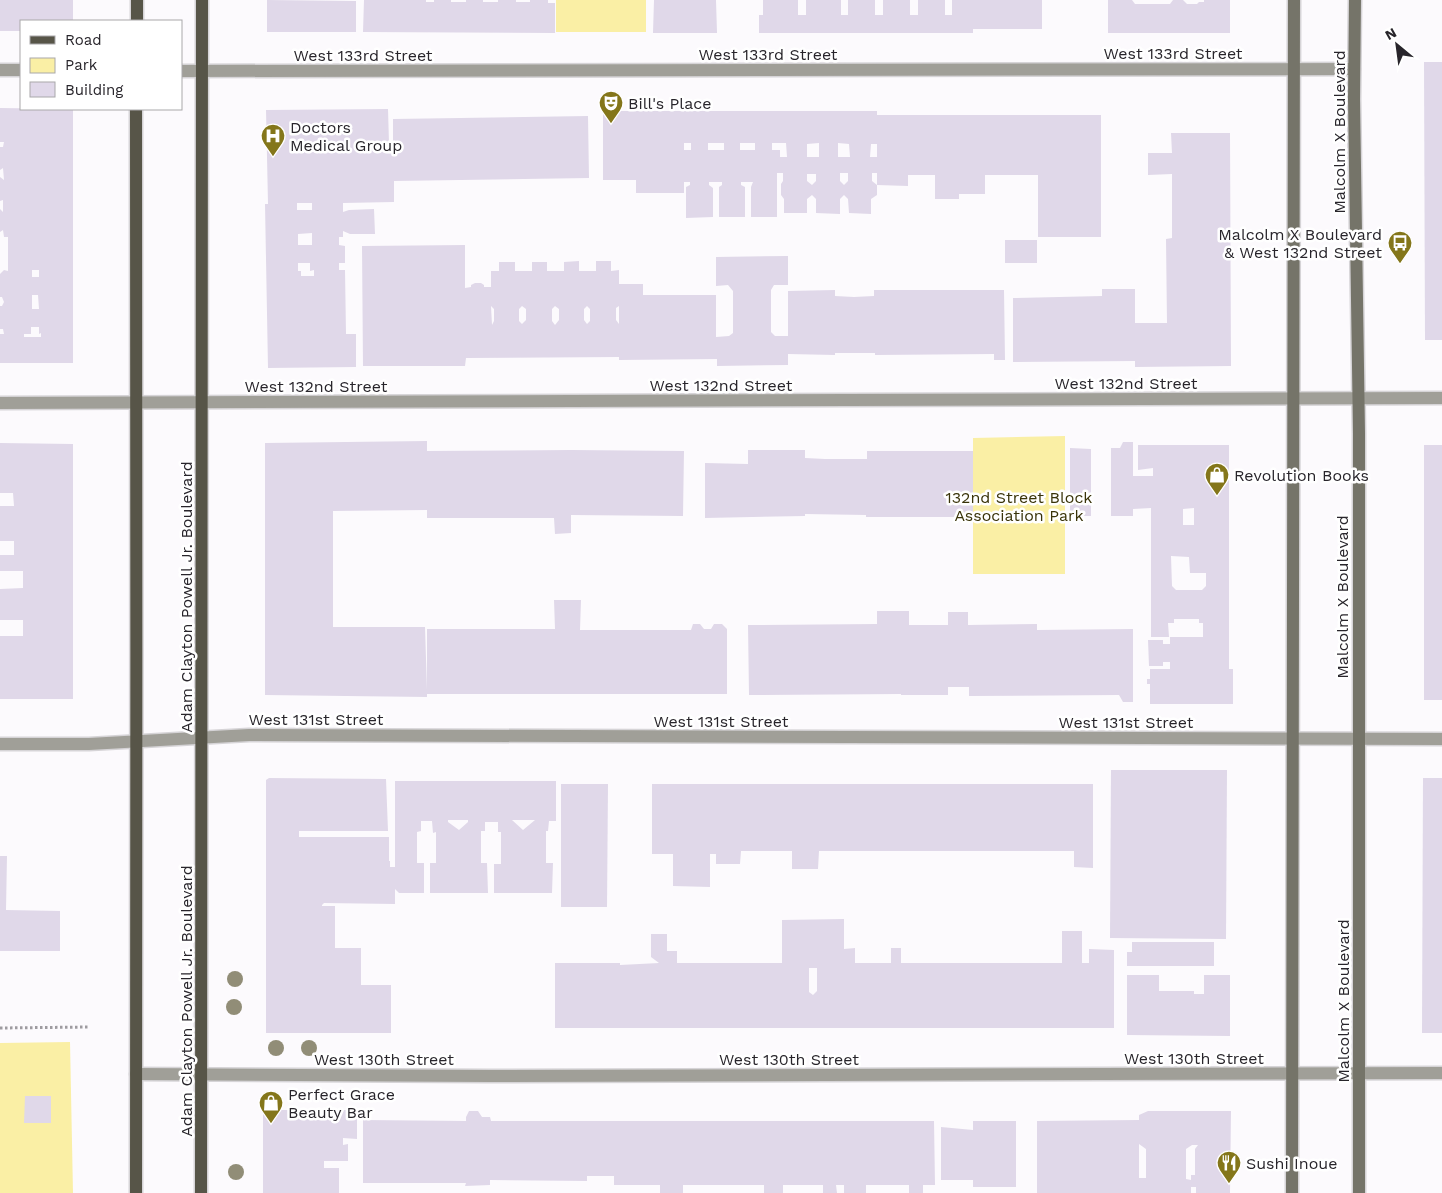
<svg xmlns="http://www.w3.org/2000/svg" width="1442" height="1193" viewBox="0 0 1442 1193" font-family="'Work Sans',sans-serif">
<style>
.green{fill:#faefa5}
.building{fill:#e0d8e9;fill-rule:evenodd}
.lines{fill:none;stroke-linecap:round;stroke-linejoin:round}
.minor-casing{stroke:#d6d4d7;stroke-width:15}
.secondary-casing{stroke:#d6d4d7;stroke-width:15}
.primary-casing{stroke:#d6d4d7;stroke-width:15}
.path{stroke:#9e9ba0;stroke-width:3;stroke-dasharray:2.5 2.5;stroke-linecap:butt}
.minor{stroke:#a09f98;stroke-width:12}
.secondary{stroke:#757469;stroke-width:12}
.primary{stroke:#575548;stroke-width:12}
.tree{fill:#918d77}
.labels{text-anchor:middle;stroke-width:5;stroke-linejoin:round;paint-order:stroke}
.street-label{font-size:16px;fill:#28252b;stroke:#fff}
.poi-label{font-size:16px;fill:#28252b;stroke:#fff;text-anchor:start}
.park-label{font-size:16px;fill:#393309;stroke:#fff}
</style>
<rect width="100%" height="100%" fill="#fcfafd"/>
<g class="green">
<rect x="556" y="0" width="90" height="32"/>
<path d="M1065,436V574H973V438Z"/>
<path d="M70,1042L73,1193H0V1043Z"/>
</g>
<g class="building">
<path d="M0,0H73V21H21V31H0Z"/>
<path d="M267,0L356,1V32H267Z"/>
<path d="M364,0H426V2H434V0H451V2H466V0H483V2H498V0H516V2H530V0H548V3H555V33L363,32Z"/>
<path d="M654,0H716L717,33H653Z"/>
<path d="M763,0H798V15H806V0H841V15H848V0H875V15H883V0H910V15H918V0H945V15H952V0H1042V29H973V33H759V15H763Z"/>
<path d="M1108,0H1132L1135,4H1170L1173,0H1183L1187,4H1197L1199,2H1204V0H1230V33H1108Z"/>
<path d="M1424,62H1442V340H1425Z"/>
<path d="M0,108L73,109V363H0V334H4L3,329H0V306H2L4,302L2,297H0V274L4,270L8,271V237H4L3,230L0,232V209L3,212V200L0,201V177L4,180L3,168L0,170V147H3L4,142H0ZM32,270H39V277H32ZM32,295H38L39,309H32ZM31,327H39V334L41,333V337H24V334H31Z"/>
<path d="M388,109L389,143H393V119L588,116L589,178L394,181V202L343,203V212L349,210L374,209L375,234H350L343,231V237H339V245L345,246V263H339V270H345L346,334H356V367L268,368L265,204H268L266,110ZM297,203H312V210H297ZM312,233V245H298V234ZM298,263H310V271L314,270V276H301V271H298Z"/>
<path d="M603,111H877V115H1101V237H1038V175H985V194H959V199H935V175H908V186L877,185V195L871,199V214L849,213L848,199L844,195L840,199V214L816,213V199L812,195L807,199V213H784V199L781,195V184L783,181V173H777V217H751V187L753,182H741V185L745,187V217H719V187L722,185V182H709V185L713,188V217L686,218V187L690,185V182H684V193H636V180H603ZM684,143H691V150H684ZM708,143H724V150H708ZM740,143H755V150H740ZM772,143H786L787,157H780V150H772ZM819,143V157H807V144ZM838,143L849,144L850,157H838ZM871,144H877V157H870ZM840,173H848V181L844,185L840,181ZM872,173H877V185L872,181ZM807,174H816V181L812,185L807,181Z"/>
<path d="M1171,133H1230L1231,366L1135,367V361L1013,362V298L1102,296V289H1135V323H1167L1166,239L1172,238V174L1148,175V153H1172Z"/>
<rect x="1005" y="240" width="32" height="23"/>
<path d="M465,245V288L471,287V285L475,283H481L484,285V287H491V271H499V262H515V271H532V262H547V271H564V262L579,261V271H596V261H611V271L619,270V284H643V295H716V337L729,336L733,333V291L728,285L716,286V257L788,256V285H774L771,290V332L775,336H788V291L835,290V296L854,297L874,296V290H1004L1005,360H994V354L875,355V353H835V355L788,354V365L717,366V359L619,360V357L466,358L465,366H363L362,246ZM491,306L494,309V321L492,325ZM522,306L526,309V320L522,324L519,321V309ZM555,306L559,309V320L555,325L552,321V309ZM587,306L590,309V321L587,324L584,320V309ZM619,306V324L616,320V308Z"/>
<path d="M427,441V451L571,450L684,451L683,516L571,515V533L555,534L554,518H427V510L333,511V627H425L427,690V629H555L554,600H581L580,630H691L693,624H700L704,629H711L714,624H722L727,629V694H427V697L265,695V443Z"/>
<path d="M1123,442H1133V476H1153V468L1138,470V445H1229V669H1233V704H1150V684H1147V679H1150V669H1170V662H1163V666H1149L1148,640H1163V644H1170V637H1203V623H1199V619H1174V623H1168L1169,637H1151V508L1133,509V516H1111V448H1120ZM1194,508V525H1183V509ZM1171,556L1189,557L1190,573H1206V586L1202,590H1176L1172,586Z"/>
<path d="M0,443L73,444V699H0V636H23V620H0V589L23,588V571H0V555H14V541H0V506H14L13,493H0Z"/>
<rect x="1424" y="445" width="18" height="255"/>
<path d="M1070,448L1091,449V516H1070Z"/>
<path d="M748,450H805V458L825,459H867V451H973V517H866V515L805,514V516L705,518V463L748,464Z"/>
<path d="M877,611H909V625H948V612H968V625L1037,624V630L1133,629V702H1123L1119,695L969,696V687H948V695H901V694L749,695L748,625L877,624Z"/>
<path d="M1111,770H1227L1226,939L1110,938Z"/>
<path d="M269,778L386,779L388,831H299V837H389V861H390V867H395V781H556V821H549L548,831H546V863H553L552,893H494V864H501V832H498V822H485V831H481V863H487L488,893H430V863H436V832L433,833L432,821H421V831L417,832V863H424V893H399L395,889V904L324,903L322,905V906H335V948H361V985H391V1033H266V780ZM448,820H468V822L459,830L448,822ZM512,820H535L523,830Z"/>
<path d="M1423,778H1442V1033H1422Z"/>
<path d="M561,784H608L607,907H561Z"/>
<path d="M652,784H1093V868L1074,867V851H819L818,869H792V851H741L740,864H716V854H710V887L673,886V854H652Z"/>
<path d="M0,856H7L6,910L60,911V951H0Z"/>
<path d="M844,919V949L855,948V963H891V948H901V963H1062V931H1082V963H1089V949L1114,950V1028H555V963H620V965L659,963L651,957V934H667V951H677V963H782V920ZM809,968H817V991L813,995L809,992Z"/>
<path d="M1132,942H1214V966H1127V952H1132Z"/>
<path d="M1127,975H1159V991H1194V994H1204V975H1230V1036L1127,1035Z"/>
<path d="M25,1096H51V1123H24Z"/>
<path d="M263,1110H357V1139L343,1138V1145L348,1144V1161H324V1168H339V1193H263Z"/>
<path d="M469,1111H478L482,1117H490L491,1121H934L935,1185H923V1193H909V1185H866V1193H844V1185H836L837,1193H823V1185H783V1193H764V1185H683V1193H660V1185H614V1176H587V1181L490,1180V1185L465,1186L466,1183H363V1120L466,1121V1117Z"/>
<path d="M1148,1111H1231L1230,1193H1196V1187H1191V1193H1037V1121L1139,1120V1115ZM1139,1144L1146,1149V1178H1139ZM1192,1145H1198L1195,1149V1175H1191V1180L1186,1179V1149Z"/>
<path d="M973,1121H1016V1187H973V1180H941V1127L973,1130Z"/>
</g>
<g class="lines">
<defs>
<g id="minor">
<path d="M0,70H21"/>
<path d="M181,71L1354,69"/>
<path d="M0,403L1442,398"/>
<path d="M0,744H89L249,735L1442,739"/>
<path d="M136,1074L489,1076L1442,1073"/>
</g>
<g id="secondary">
<path d="M1355,0L1354,99L1359,433V1193"/>
<path d="M1292,1193L1294,0"/>
</g>
<g id="primary">
<path d="M137,21V0"/>
<path d="M136,1193C135,832 138,470 136,109"/>
<path d="M201,1193L202,0"/>
</g>
</defs>
<use href="#minor" class="minor-casing"/>
<use href="#secondary" class="secondary-casing"/>
<use href="#primary" class="primary-casing"/>
<path class="path" d="M0,1028L90,1027"/>
<use href="#minor" class="minor"/>
<use href="#secondary" class="secondary"/>
<use href="#primary" class="primary"/>
</g>
<g class="tree">
<circle cx="235" cy="979" r="8"/>
<circle cx="234" cy="1007" r="8"/>
<circle cx="276" cy="1048" r="8"/>
<circle cx="309" cy="1048" r="8"/>
<circle cx="236" cy="1172" r="8"/>
</g>
<defs>
<symbol id="theatre-pin" viewBox="-11 -11 22 30"><path d="M0 17L-7.5 6A9.5 9.5 0 1 1 7.5 6Z" fill="#84761a" stroke="#fff"/><path d="M-5-5.5Q0-4 5-5.5V0Q5 5 0 6Q-5 5-5 0ZM-3.3-2.5H-1v1.5H-3.3ZM1-2.5H3.3v1.5H1ZM-2.8 1Q0 5.5 2.8 1Z" fill="#fff"/></symbol>
<symbol id="hospital-pin" viewBox="-11 -11 22 30"><path d="M0 17L-7.5 6A9.5 9.5 0 1 1 7.5 6Z" fill="#84761a" stroke="#fff"/><path d="M-5-5h3v3.5h4V-5h3V5h-3V1.5h-4V5h-3Z" fill="#fff"/></symbol>
<symbol id="bus-pin" viewBox="-11 -11 22 30"><path d="M0 17L-7.5 6A9.5 9.5 0 1 1 7.5 6Z" fill="#84761a" stroke="#fff"/><path d="M-5-6H5V4H4V6H2V4H-2V6H-4V4H-5ZM-3.5-4V0h7V-4ZM-3.5 1.2v1.5H-2V1.2ZM2 1.2v1.5H3.5V1.2Z" fill="#fff"/></symbol>
<symbol id="shop-pin" viewBox="-11 -11 22 30"><path d="M0 17L-7.5 6A9.5 9.5 0 1 1 7.5 6Z" fill="#84761a" stroke="#fff"/><path d="M-5-2.5h2.3a2.7 3.5 0 0 1 5.4 0H5L5.5 6h-11ZM-1.5-2.5h3a1.5 2.3 0 0 0-3 0Z" fill="#fff"/></symbol>
<symbol id="restaurant-pin" viewBox="-11 -11 22 30"><path d="M0 17L-7.5 6A9.5 9.5 0 1 1 7.5 6Z" fill="#84761a" stroke="#fff"/><path d="M-5-6h1v4h1v-4h1v4h1v-4h1v5L-1.5 .5V6h-2V.5L-5-1ZM5-6V6H3V1.5H1.5Q1.5-4 5-6Z" fill="#fff"/></symbol>
</defs>
<g fill-rule="evenodd">
<use href="#theatre-pin" x="597" y="89" width="28" height="38"/>
<use href="#hospital-pin" x="259" y="122" width="28" height="38"/>
<use href="#bus-pin" x="1386" y="229" width="28" height="38"/>
<use href="#shop-pin" x="1203" y="461" width="28" height="38"/>
<use href="#shop-pin" x="257" y="1089" width="28" height="38"/>
<use href="#restaurant-pin" x="1215" y="1149" width="28" height="38"/>
</g>
<g class="labels">
<g class="street-label">
<text x="1173" y="59">West 133rd Street</text>
<text x="768" y="60">West 133rd Street</text>
<text x="363" y="61">West 133rd Street</text>
<text transform="translate(1339 132) rotate(-90)" y="6">Malcolm X Boulevard</text>
<text x="1126" y="389">West 132nd Street</text>
<text x="721" y="391">West 132nd Street</text>
<text x="316" y="392">West 132nd Street</text>
<text transform="translate(186 597) rotate(-90)" y="6">Adam Clayton Powell Jr. Boulevard</text>
<text transform="translate(1342 597) rotate(-90)" y="6">Malcolm X Boulevard</text>
<text x="316" y="725">West 131st Street</text>
<text x="721" y="727">West 131st Street</text>
<text x="1126" y="728">West 131st Street</text>
<text transform="translate(186 1001) rotate(-90)" y="6">Adam Clayton Powell Jr. Boulevard</text>
<text transform="translate(1343 1001) rotate(-90)" y="6">Malcolm X Boulevard</text>
<text x="1194" y="1064">West 130th Street</text>
<text x="384" y="1065">West 130th Street</text>
<text x="789" y="1065">West 130th Street</text>
</g>
<g class="poi-label">
<text x="628" y="109">Bill's Place</text>
<text x="290" y="133">Doctors<tspan x="290" dy="18">Medical Group</tspan></text>
<text x="1382" y="240" text-anchor="end">Malcolm X Boulevard<tspan x="1382" dy="18">&amp; West 132nd Street</tspan></text>
<text x="1234" y="481">Revolution Books</text>
<text x="288" y="1100">Perfect Grace<tspan x="288" dy="18">Beauty Bar</tspan></text>
<text x="1246" y="1169">Sushi Inoue</text>
</g>
<g class="park-label">
<text x="1019" y="503">132nd Street Block<tspan x="1019" dy="18">Association Park</tspan></text>
</g>
</g>
<rect x="20" y="20" width="162" height="90" fill="#ffffff" stroke="#a9a8aa"/>
<rect x="30" y="36" width="25" height="8" fill="#575548" stroke="#a9a8aa"/>
<text x="65" y="45" font-size="15" fill="#28252b">Road</text>
<rect x="30" y="58" width="25" height="15" fill="#faefa5" stroke="#a9a8aa"/>
<text x="65" y="70" font-size="15" fill="#28252b">Park</text>
<rect x="30" y="82" width="25" height="15" fill="#e0d8e9" stroke="#a9a8aa"/>
<text x="65" y="95" font-size="15" fill="#28252b">Building</text>
<g transform="translate(1397 45) rotate(331)" stroke="#ffffff" stroke-width="4" paint-order="stroke">
<path d="M0-4L9 19L0 12L-9 19Z" fill="#28252b"/>
<text y="-8" font-size="14" font-weight="bold" text-anchor="middle" fill="#28252b">N</text>
</g>
</svg>
